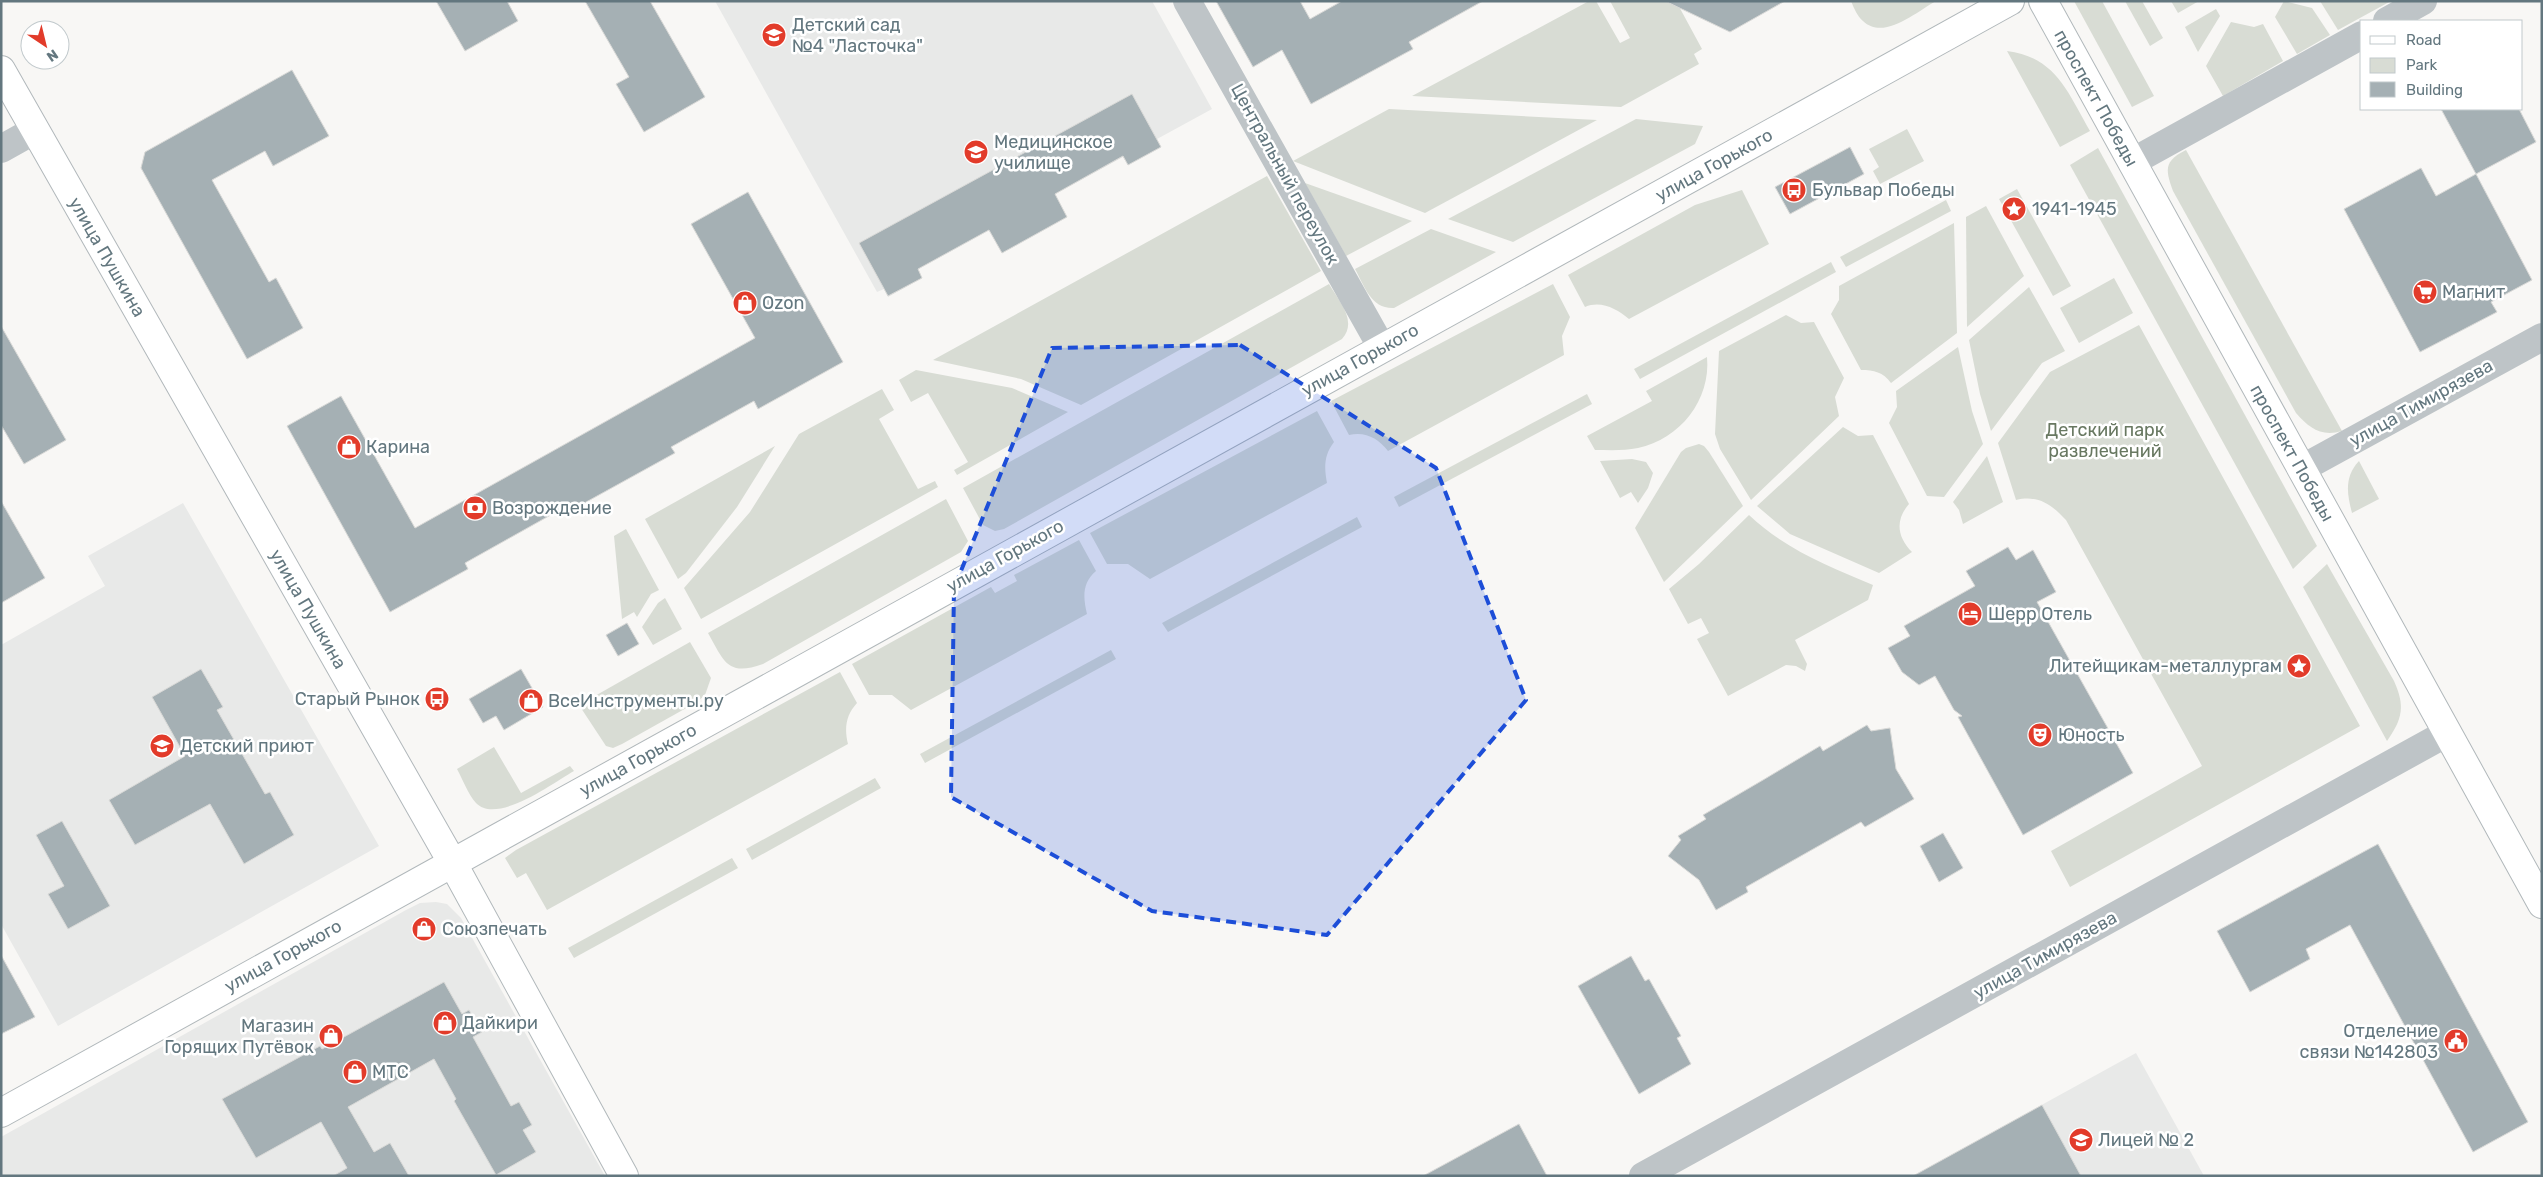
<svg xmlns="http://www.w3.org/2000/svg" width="2543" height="1177" viewBox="0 0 2543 1177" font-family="Rubik,sans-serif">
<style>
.built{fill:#e8e9e8}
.green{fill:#d8dcd4}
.building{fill:#a5b0b4;stroke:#d9d9d7}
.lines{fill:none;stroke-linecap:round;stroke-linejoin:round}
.secondary-casing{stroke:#b1b8bb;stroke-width:30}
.street{stroke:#bec4c7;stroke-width:28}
.secondary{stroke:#fff;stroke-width:28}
.marked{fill:#1d4ed8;fill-opacity:0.2;stroke:#1d4ed8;stroke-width:4;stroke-dasharray:10 6;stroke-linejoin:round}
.labels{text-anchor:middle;stroke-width:5;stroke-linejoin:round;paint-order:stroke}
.poi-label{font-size:18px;fill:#63777f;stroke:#fff;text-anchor:start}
.street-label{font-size:18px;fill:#63777f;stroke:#fff}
.park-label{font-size:18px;fill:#687861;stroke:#fff}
</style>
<rect width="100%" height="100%" fill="#f8f7f5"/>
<g class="built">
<path d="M715,1H1152L1212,109L1157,139L1161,147L1128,165L1123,157L1055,194L1067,217L1002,253L989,230L918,269L922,278L888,297L884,289L877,292Z"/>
<path d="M183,503L379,846L58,1026L1,924V645L105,586L88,556Z"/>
<path d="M436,902L447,904L461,918L605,1176H1V1137L406,910L420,903Z"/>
<path d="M2136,1053L2204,1176H1913Z"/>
</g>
<g class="green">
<path d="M1589,1H1596L1620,43L1630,38L1610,1H1676L1702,49L1694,54L1699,64L1621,107L1412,96Z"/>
<path d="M1851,1H1936C1916,12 1884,41 1863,21C1857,16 1854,8 1851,1Z"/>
<path d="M2074,1H2102L2154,96L2132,107Z"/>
<path d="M2125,1H2142L2163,38L2150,46Z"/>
<path d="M2171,1H2199L2178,13Z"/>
<path d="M2284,1L2312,8L2330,35L2297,54L2275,17Z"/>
<path d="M2320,1H2391L2338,30Z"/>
<path d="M2216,9L2220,16L2198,52L2185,27Z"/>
<path d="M2231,22L2254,27L2263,24L2283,61L2223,96L2206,66Z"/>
<path d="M2007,51C2056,57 2068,93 2090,131L2060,147Z"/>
<path d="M1389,109L1597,120L1425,213L1293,161Z"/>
<path d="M1636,119L1703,126L1695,144L1513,242L1448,219Z"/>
<path d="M1907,129L1924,161L1880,184L1873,171L1879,167L1869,149Z"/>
<path d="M2098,148L2317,546L2293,569L2070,165Z"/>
<path d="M2186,150L2342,431C2321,437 2309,428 2296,413L2173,191C2165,169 2164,161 2186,150Z"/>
<path d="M1267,176L1321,271L1081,405L1021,379L933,360Z"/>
<path d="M1305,183L1412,221L1346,256Z"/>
<path d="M2017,189L2071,286L2053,296L1999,199Z"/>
<path d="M1742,190L1769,244L1629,319C1617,309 1601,300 1585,307L1568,275L1695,205Z"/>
<path d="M1946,200L1951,211L1846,267L1840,257Z"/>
<path d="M1986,206L2024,276L1967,327L1966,217Z"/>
<path d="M1954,223L1957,333L1891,383C1883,372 1874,370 1861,370L1831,314L1839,300V286Z"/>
<path d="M1431,229L1496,252L1394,308C1371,309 1365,287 1355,269Z"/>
<path d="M1831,262L1836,272L1640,379L1634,369Z"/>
<path d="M2114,278L2133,313L2079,343L2060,308Z"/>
<path d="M1329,284C1339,301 1358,321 1342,339L1004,529L995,531L983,525L963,488Z"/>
<path d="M1553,284L1570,317L1562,336L1564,355L1388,451C1378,438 1365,431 1349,435L1331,401Z"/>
<path d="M2029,287L2065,351L2042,363L1991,431L1980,394L1969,340Z"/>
<path d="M1786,315L1801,323L1814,322L1844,378L1835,397L1839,416L1751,500L1720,449L1715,434L1719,351Z"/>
<path d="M2139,325L2360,726L2070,887L2051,851L2202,766L2066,520C2051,504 2038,495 2016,500L1998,443L2050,372Z"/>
<path d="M1958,347L1972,411L1983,444L1944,497L1927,496L1889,423L1897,407L1896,391Z"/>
<path d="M1707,357C1711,400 1680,439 1638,448C1624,451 1609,450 1595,450L1587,436L1652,401L1646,391Z"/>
<path d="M916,370L1012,388L1068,412L957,475L954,470L968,462L928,393L911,402L899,380Z"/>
<path d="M882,389L894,410L879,419L918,489L935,481L938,487L701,619L684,588L750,512L799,434Z"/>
<path d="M1587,394L1592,404L1399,507L1394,497Z"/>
<path d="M1317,411L1334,442C1324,455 1324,467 1327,483L1150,579L1128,564H1107L1090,533Z"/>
<path d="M1843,427L1858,436L1873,435L1909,504C1895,520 1897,537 1912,552L1879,573L1790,534L1757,506Z"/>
<path d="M1699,444L1704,446L1709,452L1743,506L1664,582L1635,528L1681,452L1686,448Z"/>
<path d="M775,446L737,507L686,573L678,579L645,519Z"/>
<path d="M1987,456L2003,502L1963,524L1959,510L1953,502Z"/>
<path d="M1632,459L1646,462L1653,473L1648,488L1638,503L1631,492L1620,498L1600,461Z"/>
<path d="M2359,461L2379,499L2352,513C2347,494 2344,477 2359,461Z"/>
<path d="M946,499L968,541L961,552L763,664C727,677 724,661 708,633Z"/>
<path d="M1749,515C1785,549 1828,566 1873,585L1868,600L1795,640L1807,664L1805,671L1796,666L1786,665L1728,696L1697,639L1709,633L1701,618L1688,624L1669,589L1699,564Z"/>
<path d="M1357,517L1362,527L1168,632L1162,623Z"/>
<path d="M626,529L659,590L651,594L637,617L634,612L622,619L614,536Z"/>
<path d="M1079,540L1096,571C1082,583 1083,597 1087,614L911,710L892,695H869L852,664L991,587L995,593L1017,581L1014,575Z"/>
<path d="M2327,564L2394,681C2405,706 2403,718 2387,741L2303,587Z"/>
<path d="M665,598L682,629L653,645L642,627L658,603Z"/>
<path d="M690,642L711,678L705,695L697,702L622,744L613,748L606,746L579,705Z"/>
<path d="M1111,650L1116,659L925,763L920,754Z"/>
<path d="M840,672L857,703C846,715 844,728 848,744L547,910L526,873L517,878L505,858L516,850Z"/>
<path d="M494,747L521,793L570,766L574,771C553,783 497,825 476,803C468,794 463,780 457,769Z"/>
<path d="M875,778L881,788L752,860L746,849Z"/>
<path d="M732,858L738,868L574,958L568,948Z"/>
</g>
<g class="building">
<path d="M436,1H507L518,21L465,51Z"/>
<path d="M585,1H650L705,97L644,132L616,84L629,77Z"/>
<path d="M1216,1H1300L1310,19L1342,1H1483L1409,42L1413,49L1311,104L1282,50L1253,67Z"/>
<path d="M1665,1H1785L1730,32Z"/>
<path d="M292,70L329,136L273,166L265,151L212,180L269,282L276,278L303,328L247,359L141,168L145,152Z"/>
<path d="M1132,94L1161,147L1128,165L1123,156L1055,194L1067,217L1002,253L989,230L918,269L922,278L888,296L859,243Z"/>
<path d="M2441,109H2519L2536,142L2476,174Z"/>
<path d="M1850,147L1864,174L1790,214L1775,187Z"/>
<path d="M2421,168L2436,196L2476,174L2532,280L2491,302L2497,312L2420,352L2344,209Z"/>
<path d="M748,192L843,362L758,409L754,401L671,447L675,453L559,517L556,512L465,563L468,569L390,612L287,426L341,396L415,528L755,338L691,224Z"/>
<path d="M1,326L66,440L24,464L1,425Z"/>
<path d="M1,501L45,578L1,603Z"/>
<path d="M2008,547L2016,560L2033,550L2056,592L2037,602L2133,773L2023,835L1958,717L1962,716L1954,710L1935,676L1919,685L1902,672L1888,648L1910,636L1904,626L1975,586L1966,571Z"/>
<path d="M627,623L639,644L618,656L606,635Z"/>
<path d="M201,669L223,707L217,710L265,794L270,792L294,835L244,864L210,804L135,845L109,800L185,756L152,697Z"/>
<path d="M521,669L543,707L504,730L496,716L483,723L469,699Z"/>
<path d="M1867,725L1871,731L1890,728L1896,769L1914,799L1865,827L1861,822L1746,887L1748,892L1716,910L1699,880L1668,856L1681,840L1678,836L1706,819L1703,815L1763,780L1820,746L1823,751Z"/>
<path d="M62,821L110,906L68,929L48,894L64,886L36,835Z"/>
<path d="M1943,833L1963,868L1939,882L1920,846Z"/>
<path d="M2378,844L2528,1122L2473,1152L2350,925L2306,949L2310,959L2250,992L2217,931Z"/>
<path d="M1,955L35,1017L1,1034Z"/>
<path d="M1631,956L1645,981L1649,979L1681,1036L1677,1038L1691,1064L1639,1094L1578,986Z"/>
<path d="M444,982L462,1014L469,1010L482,1032L473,1037L511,1106L519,1102L532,1125L523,1130L536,1152L496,1175L454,1101L456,1099L434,1059L348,1107L374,1152L390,1143L409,1176H333L347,1168L321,1122L256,1158L222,1099L320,1046L322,1049Z"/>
<path d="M2042,1105L2081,1176H1913Z"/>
<path d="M1519,1124L1547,1176H1423Z"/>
</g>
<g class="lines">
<defs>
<g id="secondary">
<path d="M2043,1L2542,904"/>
<path d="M1,70L452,862L624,1176"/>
<path d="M1,1113L2010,1"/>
</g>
</defs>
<use href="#secondary" class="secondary-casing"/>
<g class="street">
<path d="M1187,1L1382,348"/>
<path d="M2387,21L2423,1"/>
<path d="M1,149L35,130"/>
<path d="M2132,162L2362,35"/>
<path d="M2301,469L2542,337"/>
<path d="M1643,1176L2447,733"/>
</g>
<use href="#secondary" class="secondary"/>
</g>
<path class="marked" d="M1240,345L1436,468L1526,700L1327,935L1152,911L951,797L954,588L1052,348Z"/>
<defs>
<symbol id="school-disc" viewBox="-11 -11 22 22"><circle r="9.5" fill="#e23b2a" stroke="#fff"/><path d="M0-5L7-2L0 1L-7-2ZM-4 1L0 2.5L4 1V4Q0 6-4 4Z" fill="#fff"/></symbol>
<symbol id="university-disc" viewBox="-11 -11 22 22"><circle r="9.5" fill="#e23b2a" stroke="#fff"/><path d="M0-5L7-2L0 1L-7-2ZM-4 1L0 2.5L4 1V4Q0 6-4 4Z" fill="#fff"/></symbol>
<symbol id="bus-disc" viewBox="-11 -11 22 22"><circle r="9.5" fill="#e23b2a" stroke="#fff"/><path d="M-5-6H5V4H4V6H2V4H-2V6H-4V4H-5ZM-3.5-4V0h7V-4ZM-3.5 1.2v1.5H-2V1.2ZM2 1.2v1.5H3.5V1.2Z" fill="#fff"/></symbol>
<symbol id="sight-disc" viewBox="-11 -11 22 22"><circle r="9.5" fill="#e23b2a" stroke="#fff"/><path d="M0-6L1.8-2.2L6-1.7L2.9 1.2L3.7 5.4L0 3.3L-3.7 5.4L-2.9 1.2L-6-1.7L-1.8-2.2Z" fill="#fff"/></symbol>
<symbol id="supermarket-disc" viewBox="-11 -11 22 22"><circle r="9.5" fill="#e23b2a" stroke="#fff"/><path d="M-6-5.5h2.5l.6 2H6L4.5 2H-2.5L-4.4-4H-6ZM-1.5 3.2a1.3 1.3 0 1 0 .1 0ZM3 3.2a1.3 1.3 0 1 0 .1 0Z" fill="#fff"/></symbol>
<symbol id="shop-disc" viewBox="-11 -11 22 22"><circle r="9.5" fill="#e23b2a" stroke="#fff"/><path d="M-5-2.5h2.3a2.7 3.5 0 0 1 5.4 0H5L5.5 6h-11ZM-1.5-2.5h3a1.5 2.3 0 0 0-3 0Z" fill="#fff"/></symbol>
<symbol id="bank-disc" viewBox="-11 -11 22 22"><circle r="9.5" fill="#e23b2a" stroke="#fff"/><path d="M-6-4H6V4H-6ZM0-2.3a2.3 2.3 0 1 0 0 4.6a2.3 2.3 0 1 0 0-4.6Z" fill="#fff"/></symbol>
<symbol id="hotel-disc" viewBox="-11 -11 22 22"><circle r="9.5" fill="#e23b2a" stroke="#fff"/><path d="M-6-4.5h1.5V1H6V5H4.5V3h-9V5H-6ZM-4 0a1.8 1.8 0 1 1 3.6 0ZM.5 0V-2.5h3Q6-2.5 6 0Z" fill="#fff"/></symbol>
<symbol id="theatre-disc" viewBox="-11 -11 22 22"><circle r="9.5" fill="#e23b2a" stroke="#fff"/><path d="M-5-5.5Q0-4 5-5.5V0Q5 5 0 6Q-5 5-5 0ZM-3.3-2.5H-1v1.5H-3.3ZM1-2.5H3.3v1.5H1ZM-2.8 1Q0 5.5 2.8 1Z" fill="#fff"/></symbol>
<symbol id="civic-disc" viewBox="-11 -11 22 22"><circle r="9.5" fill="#e23b2a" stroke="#fff"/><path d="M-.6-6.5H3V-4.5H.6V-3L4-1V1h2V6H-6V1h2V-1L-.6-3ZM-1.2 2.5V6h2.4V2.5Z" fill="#fff"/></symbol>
</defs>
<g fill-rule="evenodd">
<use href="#school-disc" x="760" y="21" width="28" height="28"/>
<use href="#university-disc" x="962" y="138" width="28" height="28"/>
<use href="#bus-disc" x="1780" y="176" width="28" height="28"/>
<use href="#sight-disc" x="2000" y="195" width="28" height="28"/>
<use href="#supermarket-disc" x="2411" y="278" width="28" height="28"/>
<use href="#shop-disc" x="731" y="289" width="28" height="28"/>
<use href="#shop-disc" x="335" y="433" width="28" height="28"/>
<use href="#bank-disc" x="461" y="494" width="28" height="28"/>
<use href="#hotel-disc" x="1956" y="600" width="28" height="28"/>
<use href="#sight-disc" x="2285" y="652" width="28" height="28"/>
<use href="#bus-disc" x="423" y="685" width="28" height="28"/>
<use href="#shop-disc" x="517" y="687" width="28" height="28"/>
<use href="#theatre-disc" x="2026" y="721" width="28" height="28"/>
<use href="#school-disc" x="148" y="732" width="28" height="28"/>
<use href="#shop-disc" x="410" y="915" width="28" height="28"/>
<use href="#shop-disc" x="431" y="1009" width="28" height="28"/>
<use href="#shop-disc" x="317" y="1022" width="28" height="28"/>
<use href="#civic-disc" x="2442" y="1027" width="28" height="28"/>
<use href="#shop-disc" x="341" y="1058" width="28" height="28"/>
<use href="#school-disc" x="2067" y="1126" width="28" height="28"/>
</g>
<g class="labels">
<g class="poi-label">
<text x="792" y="31">Детский сад<tspan x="792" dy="21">№4 "Ласточка"</tspan></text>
<text x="994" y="148">Медицинское<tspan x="994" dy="21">училище</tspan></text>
<text x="1812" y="196">Бульвар Победы</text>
<text x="2032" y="215">1941-1945</text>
<text x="2442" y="298">Магнит</text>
<text x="762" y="309">Ozon</text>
<text x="366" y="453">Карина</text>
<text x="492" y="514">Возрождение</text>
<text x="1988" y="620">Шерр Отель</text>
<text x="2282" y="672" text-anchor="end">Литейщикам-металлургам</text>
<text x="420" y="705" text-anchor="end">Старый Рынок</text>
<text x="548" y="707">ВсеИнструменты.ру</text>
<text x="2058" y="741">Юность</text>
<text x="180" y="752">Детский приют</text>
<text x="442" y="935">Союзпечать</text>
<text x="462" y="1029">Дайкири</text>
<text x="314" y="1032" text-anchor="end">Магазин<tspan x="314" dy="21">Горящих Путёвок</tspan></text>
<text x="2438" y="1037" text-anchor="end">Отделение<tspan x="2438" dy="21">связи №142803</tspan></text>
<text x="372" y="1078">МТС</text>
<text x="2098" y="1146">Лицей № 2</text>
</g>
<g class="street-label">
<text transform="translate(2096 98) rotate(61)" y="6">проспект Победы</text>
<text transform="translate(1714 165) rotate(-29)" y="6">улица Горького</text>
<text transform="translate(1285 174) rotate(61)" y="6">Центральный переулок</text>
<text transform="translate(107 257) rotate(60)" y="6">улица Пушкина</text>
<text transform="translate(1360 360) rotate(-29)" y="6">улица Горького</text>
<text transform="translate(2421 403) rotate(-29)" y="6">улица Тимирязева</text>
<text transform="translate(2292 453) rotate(61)" y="6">проспект Победы</text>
<text transform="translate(1005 556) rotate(-29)" y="6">улица Горького</text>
<text transform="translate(308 609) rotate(60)" y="6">улица Пушкина</text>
<text transform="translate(638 760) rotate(-29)" y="6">улица Горького</text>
<text transform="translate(2045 955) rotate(-29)" y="6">улица Тимирязева</text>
<text transform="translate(283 956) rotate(-29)" y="6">улица Горького</text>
</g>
<g class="park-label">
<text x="2105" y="436">Детский парк<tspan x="2105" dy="21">развлечений</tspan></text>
</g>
</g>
<rect width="2543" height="1177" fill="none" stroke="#63777f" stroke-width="5"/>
<rect x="2360" y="20" width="162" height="90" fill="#ffffff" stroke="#c1c9cc"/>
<rect x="2370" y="36" width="25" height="8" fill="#ffffff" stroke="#c1c9cc"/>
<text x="2406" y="45" font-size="15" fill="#63777f">Road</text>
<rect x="2370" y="58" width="25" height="15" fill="#d8dcd4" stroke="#c1c9cc"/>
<text x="2406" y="70" font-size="15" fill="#63777f">Park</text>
<rect x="2370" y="82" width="25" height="15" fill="#a5b0b4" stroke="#c1c9cc"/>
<text x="2406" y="95" font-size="15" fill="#63777f">Building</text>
<g transform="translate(45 45) rotate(145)"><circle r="24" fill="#ffffff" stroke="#c1c9cc"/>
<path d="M0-4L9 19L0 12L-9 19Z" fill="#e23b2a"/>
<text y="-8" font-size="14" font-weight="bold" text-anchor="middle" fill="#63777f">N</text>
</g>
</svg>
